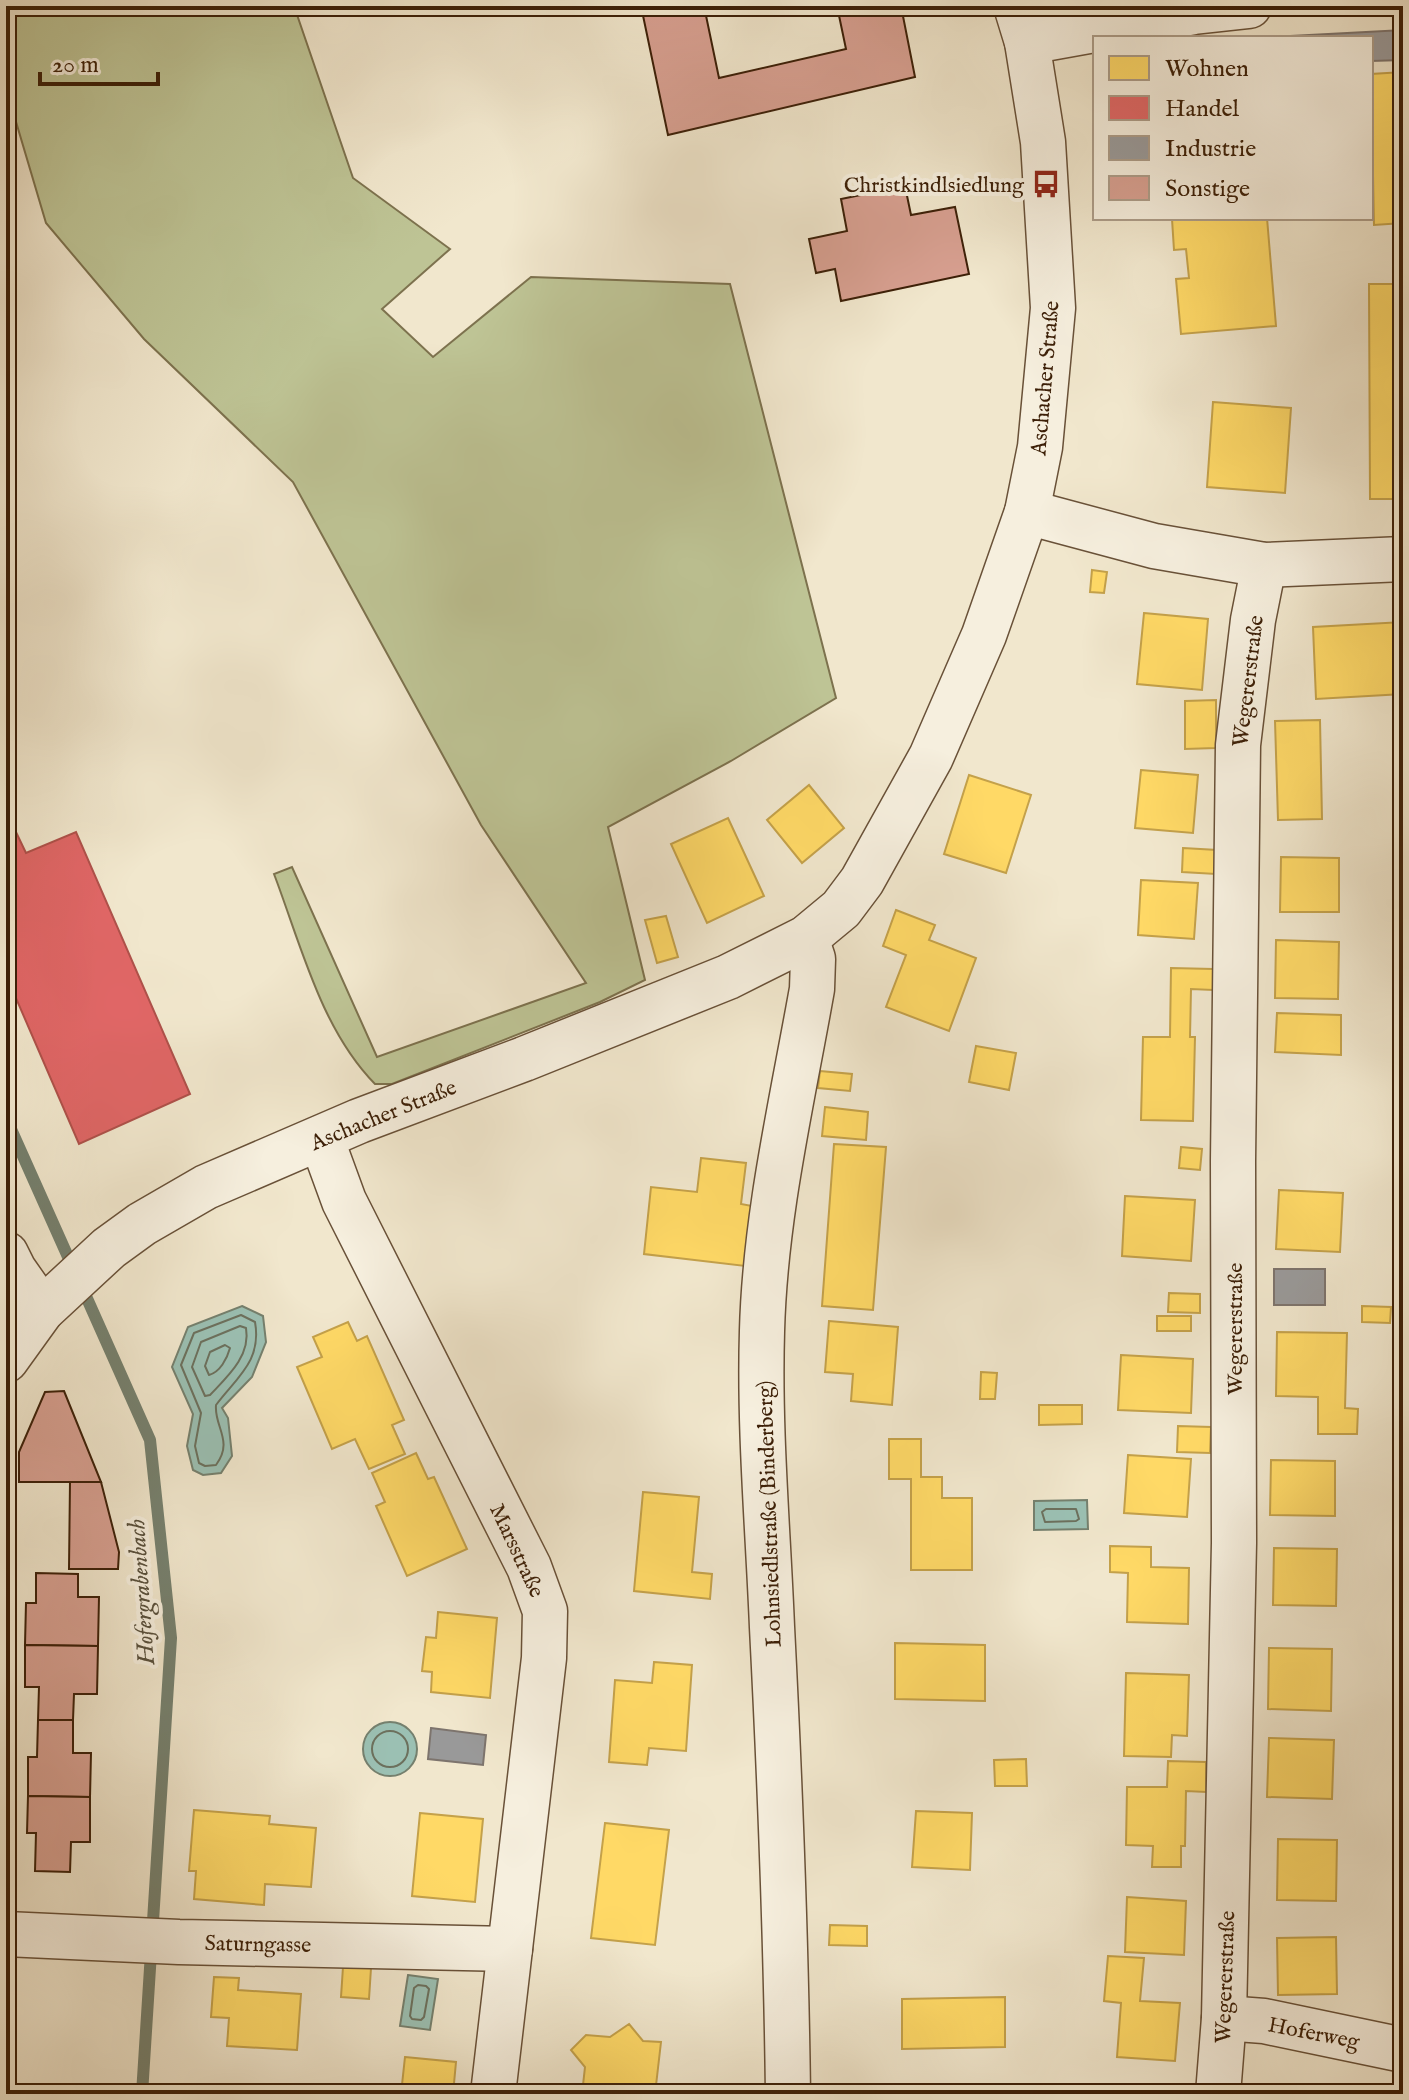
<svg xmlns="http://www.w3.org/2000/svg" width="1409" height="2100" viewBox="0 0 1409 2100" font-family="'IM FELL English',serif">
<style>
.green{fill:#bec495;stroke:#7d724e;stroke-width:2}
.water{fill:#9bc0b3;stroke:#75806e;stroke-width:2}
.homes{fill:#ffd966;stroke:#c4a14a;stroke-width:2}
.shops{fill:#e06666;stroke:#af514a;stroke-width:2}
.industry{fill:#999;stroke:#7d746d;stroke-width:2}
.lines{fill:none;stroke-linecap:round;stroke-linejoin:round}
.shore{stroke:#6c705d;stroke-width:2}
.stream{stroke:#75806e;stroke-width:12}
.building{fill:#d79f90;stroke:#3c1f07;stroke-width:2}
.minor-casing{stroke:#695138;stroke-width:47}
.tertiary-casing{stroke:#695138;stroke-width:47}
.minor{stroke:#f6efde;stroke-width:44}
.tertiary{stroke:#f6efde;stroke-width:44}
.labels{text-anchor:middle;stroke-width:8;stroke-linejoin:round;paint-order:stroke}
.poi-label{font-size:22px;fill:#3c1f07;stroke:#f6efde;text-anchor:end}
.street-label{font-size:22px;fill:#3c1f07;stroke:#f6efde}
.water-label{font-size:24px;font-style:italic;fill:#584f3b;stroke:#f6efde}
</style>
<rect width="100%" height="100%" fill="#f1e7cd"/>
<filter id="stains"><feTurbulence type="fractalNoise" baseFrequency=".0025" numOctaves="4"/><feColorMatrix values="0 0 0 0 .2 0 0 0 0 .09 0 0 0 0 .02 0 0 0 .5 -.17"/></filter>
<radialGradient id="worn" r=".72"><stop offset=".6" stop-color="#630" stop-opacity="0"/><stop offset="1" stop-color="#630" stop-opacity=".3"/></radialGradient>
<path class="green" d="M6,6H294L353,178L450,249L382,309L433,357L531,277L730,284L836,698L731,761L608,827L645,980L600,1002L392,1084H375C321,1029 301,945 274,874L292,867L377,1057L586,983L481,825L293,482L144,339L46,223L6,88Z"/>
<g class="water">
<path d="M242,1306L263,1316L266,1342L252,1377L222,1408L228,1418L232,1456L221,1473L203,1475L193,1470L187,1446L193,1414L172,1367L188,1327Z"/>
<path d="M1087,1500L1088,1529L1034,1530V1501Z"/>
<circle cx="390" cy="1749" r="27"/>
<path d="M408,1975L438,1979L430,2030L400,2026Z"/>
</g>
<g class="homes">
<path d="M1403,72V223L1374,225L1371,74Z"/>
<path d="M1267,218L1276,326L1181,334L1176,279L1189,278L1186,249L1174,250L1172,219Z"/>
<path d="M1369,284H1403V499H1370Z"/>
<path d="M1213,402L1291,408L1285,493L1207,487Z"/>
<path d="M1092,570L1107,572L1104,593L1090,592Z"/>
<path d="M1144,613L1208,619L1202,690L1137,684Z"/>
<path d="M1403,622V694L1316,699L1313,627Z"/>
<path d="M1216,700V748L1185,749V701Z"/>
<path d="M1320,720L1322,819L1278,820L1275,721Z"/>
<path d="M1141,770L1198,775L1193,833L1135,828Z"/>
<path d="M969,775L1031,795L1006,873L944,854Z"/>
<path d="M809,785L844,828L802,863L767,820Z"/>
<path d="M728,818L764,896L707,923L671,844Z"/>
<path d="M1183,848L1217,850L1216,874L1182,872Z"/>
<path d="M1281,857L1339,858V912H1280Z"/>
<path d="M1141,880L1198,883L1194,939L1138,935Z"/>
<path d="M896,910L935,925L929,940L976,958L949,1031L886,1007L906,955L883,946Z"/>
<path d="M666,916L678,957L657,963L645,920Z"/>
<path d="M1276,940L1339,942L1338,999L1275,998Z"/>
<path d="M1171,968L1213,969V990L1191,989L1190,1037H1195L1193,1121L1141,1120L1143,1037H1170Z"/>
<path d="M1277,1013L1341,1015V1055L1275,1052Z"/>
<path d="M976,1046L1016,1053L1009,1090L969,1082Z"/>
<path d="M820,1071L852,1074L850,1091L818,1088Z"/>
<path d="M825,1107L868,1112L866,1140L822,1136Z"/>
<path d="M834,1144L886,1147L873,1310L822,1306Z"/>
<path d="M1181,1147L1202,1149L1200,1170L1179,1168Z"/>
<path d="M701,1158L746,1163L741,1204L752,1206L745,1266L644,1254L651,1187L697,1192Z"/>
<path d="M1279,1190L1343,1193L1340,1252L1276,1249Z"/>
<path d="M1125,1196L1195,1200L1191,1261L1122,1256Z"/>
<path d="M1169,1293L1200,1294V1313L1168,1312Z"/>
<path d="M1362,1306L1391,1307L1390,1323L1362,1322Z"/>
<rect x="1157" y="1316" width="34" height="15"/>
<path d="M829,1321L898,1327L892,1405L851,1401L853,1374L825,1372Z"/>
<path d="M348,1322L357,1341L367,1336L404,1420L392,1425L405,1454L369,1469L355,1439L332,1449L297,1367L322,1357L313,1337Z"/>
<path d="M1277,1332L1347,1333L1345,1408L1358,1409L1357,1434H1318V1397L1276,1396Z"/>
<path d="M1121,1355L1193,1359L1191,1413L1118,1410Z"/>
<path d="M981,1372L997,1373L995,1399H980Z"/>
<path d="M1039,1405H1082V1424L1039,1425Z"/>
<path d="M1178,1426L1211,1427L1210,1453L1177,1452Z"/>
<path d="M889,1439H921V1477H942V1498H972V1570H911V1479H889Z"/>
<path d="M416,1453L428,1479L434,1477L467,1549L407,1576L376,1506L385,1502L372,1473Z"/>
<path d="M1128,1455L1191,1459L1187,1517L1124,1513Z"/>
<path d="M1271,1460L1335,1461V1516L1270,1515Z"/>
<path d="M643,1492L699,1497L692,1572L712,1574L710,1599L634,1591Z"/>
<path d="M1110,1546L1151,1547V1567L1189,1568L1188,1624L1127,1622L1128,1573L1110,1572Z"/>
<path d="M1274,1548L1337,1549L1336,1606L1273,1605Z"/>
<path d="M438,1612L497,1618L490,1698L431,1692L432,1672L422,1671L426,1637L436,1638Z"/>
<path d="M895,1643L985,1645V1701L895,1699Z"/>
<path d="M1269,1648L1332,1649L1331,1711L1268,1709Z"/>
<path d="M654,1662L692,1665L686,1751L649,1748L647,1765L609,1762L615,1680L652,1683Z"/>
<path d="M1126,1673L1189,1675L1187,1736L1172,1735L1171,1757L1124,1756Z"/>
<path d="M1269,1738L1334,1740L1332,1799L1267,1797Z"/>
<path d="M1026,1759L1027,1786H995L994,1760Z"/>
<path d="M1168,1761L1206,1762V1792L1186,1791L1185,1846H1181V1867H1152L1153,1846L1126,1845L1127,1787H1167Z"/>
<path d="M194,1810L270,1816L269,1824L316,1828L311,1887L265,1884L264,1905L194,1899L196,1871H189Z"/>
<path d="M916,1811L972,1813L970,1870L912,1867Z"/>
<path d="M420,1813L483,1819L475,1902L412,1896Z"/>
<path d="M605,1823L669,1830L655,1945L591,1938Z"/>
<path d="M1278,1839L1337,1840L1336,1901L1277,1900Z"/>
<path d="M1127,1897L1186,1901L1184,1955L1125,1952Z"/>
<path d="M830,1925L867,1926V1946L829,1945Z"/>
<path d="M1336,1937L1337,1994L1278,1995L1277,1938Z"/>
<path d="M1108,1956L1144,1958L1140,2001L1180,2003L1175,2061L1117,2057L1121,2003L1104,2001Z"/>
<path d="M343,1967L371,1968L369,1999L341,1997Z"/>
<path d="M214,1977L239,1978L238,1990L301,1994L297,2050L227,2046L229,2018L211,2017Z"/>
<path d="M1005,1997V2047L902,2049V1999Z"/>
<path d="M629,2024L643,2041L661,2042L655,2094H582L585,2067L571,2050L586,2035L610,2037Z"/>
<path d="M405,2057L456,2062L453,2094H401Z"/>
</g>
<path class="shops" d="M15,830L26,853L76,832L190,1094L79,1144L6,975V833Z"/>
<g class="industry">
<path d="M1403,30V60L1371,61V38H1291V36Z"/>
<rect x="1274" y="1269" width="51" height="36"/>
<path d="M431,1728L486,1735L483,1765L428,1759Z"/>
</g>
<g class="lines">
<g class="shore">
<path d="M241,1315L255,1322C262,1361 237,1377 216,1405C214,1427 234,1441 216,1465L205,1466L199,1463L195,1446L201,1413L181,1365L194,1333Z"/>
<path d="M240,1326L246,1328C251,1356 227,1377 210,1395L205,1396L192,1367L201,1342Z"/>
<path d="M225,1345L230,1348C227,1359 220,1372 209,1375L205,1366L210,1352Z"/>
<path d="M1046,1509H1076L1079,1519L1076,1521L1045,1522L1042,1512Z"/>
<circle cx="390" cy="1749" r="18"/>
<path d="M418,1985L426,1986L429,1989L424,2017L421,2020L412,2019L410,2016L414,1988Z"/>
</g>
<g class="stream">
<path d="M6,1118L73,1268"/>
<path d="M81,1285L150,1440L171,1638L142,2094"/>
</g>
</g>
<g class="building">
<path d="M641,6H704L719,78L846,49L837,6H901L915,77L668,135Z"/>
<path d="M905,186L911,215L955,207L969,274L841,301L835,269L816,273L809,239L847,231L841,199Z"/>
<path d="M64,1391L101,1482H19V1452L45,1392Z"/>
<path d="M70,1482H101L119,1552L118,1569H69Z"/>
<path d="M36,1573L78,1574V1597H99L98,1646L25,1645L26,1603H36Z"/>
<path d="M25,1645L98,1646L97,1694H74L73,1720H38L39,1687H25Z"/>
<path d="M38,1720H73V1753H91L90,1797L28,1796V1757H37Z"/>
<path d="M28,1796L90,1797V1842H71L70,1872L35,1871L36,1833H27Z"/>
</g>
<g class="lines">
<defs>
<g id="minor">
<path d="M1027,42L1194,12L1249,6"/>
<path d="M1027,512L1154,546L1264,565L1403,559"/>
<path d="M321,1138L344,1201L529,1567L545,1611L544,1658L493,2094"/>
<path d="M6,1254L14,1270L42,1310"/>
<path d="M6,1934L179,1942L510,1949"/>
<path d="M1224,2018L1264,2021L1403,2050"/>
<path d="M788,2094C786,1938 780,1783 772,1627C768,1529 759,1430 762,1331C765,1216 792,1102 812,989L813,959L806,938"/>
<path d="M1218,2094L1224,2018L1234,1543L1233,1161L1238,745L1253,620L1264,565"/>
</g>
<path id="tertiary" d="M6,1360L42,1310L109,1248L142,1224L206,1187L359,1121L524,1059L728,977L806,938L841,909L862,881L931,757L984,635L1027,512L1040,447L1053,308L1043,142L1027,42L1016,6"/>
</defs>
<use href="#minor" class="minor-casing"/>
<use href="#tertiary" class="tertiary-casing"/>
<use href="#minor" class="minor"/>
<use href="#tertiary" class="tertiary"/>
</g>
<defs>
<symbol id="bus-bare" viewBox="-9 -9 18 18"><path d="M-5-6H5V4H4V6H2V4H-2V6H-4V4H-5ZM-3.5-4V0h7V-4ZM-3.5 1.2v1.5H-2V1.2ZM2 1.2v1.5H3.5V1.2Z" fill="#8f2418" stroke="#f6efde" stroke-width="2.5" paint-order="stroke"/></symbol>
</defs>
<g fill-rule="evenodd">
<use href="#bus-bare" x="1026" y="164" width="40" height="40"/>
</g>
<g class="labels">
<g class="poi-label">
<text x="1024" y="192">Christkindlsiedlung</text>
</g>
<g class="street-label">
<text transform="translate(1044 378) rotate(-85)" y="8">Aschacher Straße</text>
<text transform="translate(1247 681) rotate(-83)" y="8">Wegererstraße</text>
<text transform="translate(383 1114) rotate(-22)" y="8">Aschacher Straße</text>
<text transform="translate(1234 1329) rotate(-90)" y="8">Wegererstraße</text>
<text transform="translate(768 1514) rotate(-92)" y="8">Lohnsiedlstraße (Binderberg)</text>
<text transform="translate(518 1550) rotate(65)" y="8">Marsstraße</text>
<text transform="translate(258 1943) rotate(1)" y="8">Saturngasse</text>
<text transform="translate(1224 1977) rotate(-88)" y="8">Wegererstraße</text>
<text transform="translate(1314 2032) rotate(11)" y="8">Hoferweg</text>
</g>
<g class="water-label">
<text transform="translate(141 1592) rotate(-94)" y="8">Hofergrabenbach</text>
</g>
</g>
<rect width="1409" height="2100" fill="none" stroke="#f1e7cd" stroke-width="32"/>
<rect x="8" y="8" width="1393" height="2084" fill="none" stroke="#3c1f07" stroke-width="4"/>
<rect x="16" y="16" width="1377" height="2068" fill="none" stroke="#3c1f07" stroke-width="2"/>
<rect x="1093" y="36" width="280" height="184" fill="#f6efde" stroke="#ac9c88" stroke-width="2"/>
<rect x="1109" y="56" width="40" height="24" fill="#ffd966" stroke="#ac9c88" stroke-width="2"/>
<text x="1165" y="76" font-size="24" fill="#3c1f07">Wohnen</text>
<rect x="1109" y="96" width="40" height="24" fill="#e06666" stroke="#ac9c88" stroke-width="2"/>
<text x="1165" y="116" font-size="24" fill="#3c1f07">Handel</text>
<rect x="1109" y="136" width="40" height="24" fill="#999999" stroke="#ac9c88" stroke-width="2"/>
<text x="1165" y="156" font-size="24" fill="#3c1f07">Industrie</text>
<rect x="1109" y="176" width="40" height="24" fill="#d79f90" stroke="#ac9c88" stroke-width="2"/>
<text x="1165" y="196" font-size="24" fill="#3c1f07">Sonstige</text>
<path d="M40 72v12h118v-12" fill="none" stroke="#3c1f07" stroke-width="4"/>
<text x="52" y="72" font-size="24" fill="#3c1f07" stroke="#f6efde" stroke-width="6" paint-order="stroke">20 m</text>
<rect width="100%" height="100%" filter="url(#stains)"/>
<rect width="100%" height="100%" fill="url(#worn)"/>
</svg>
